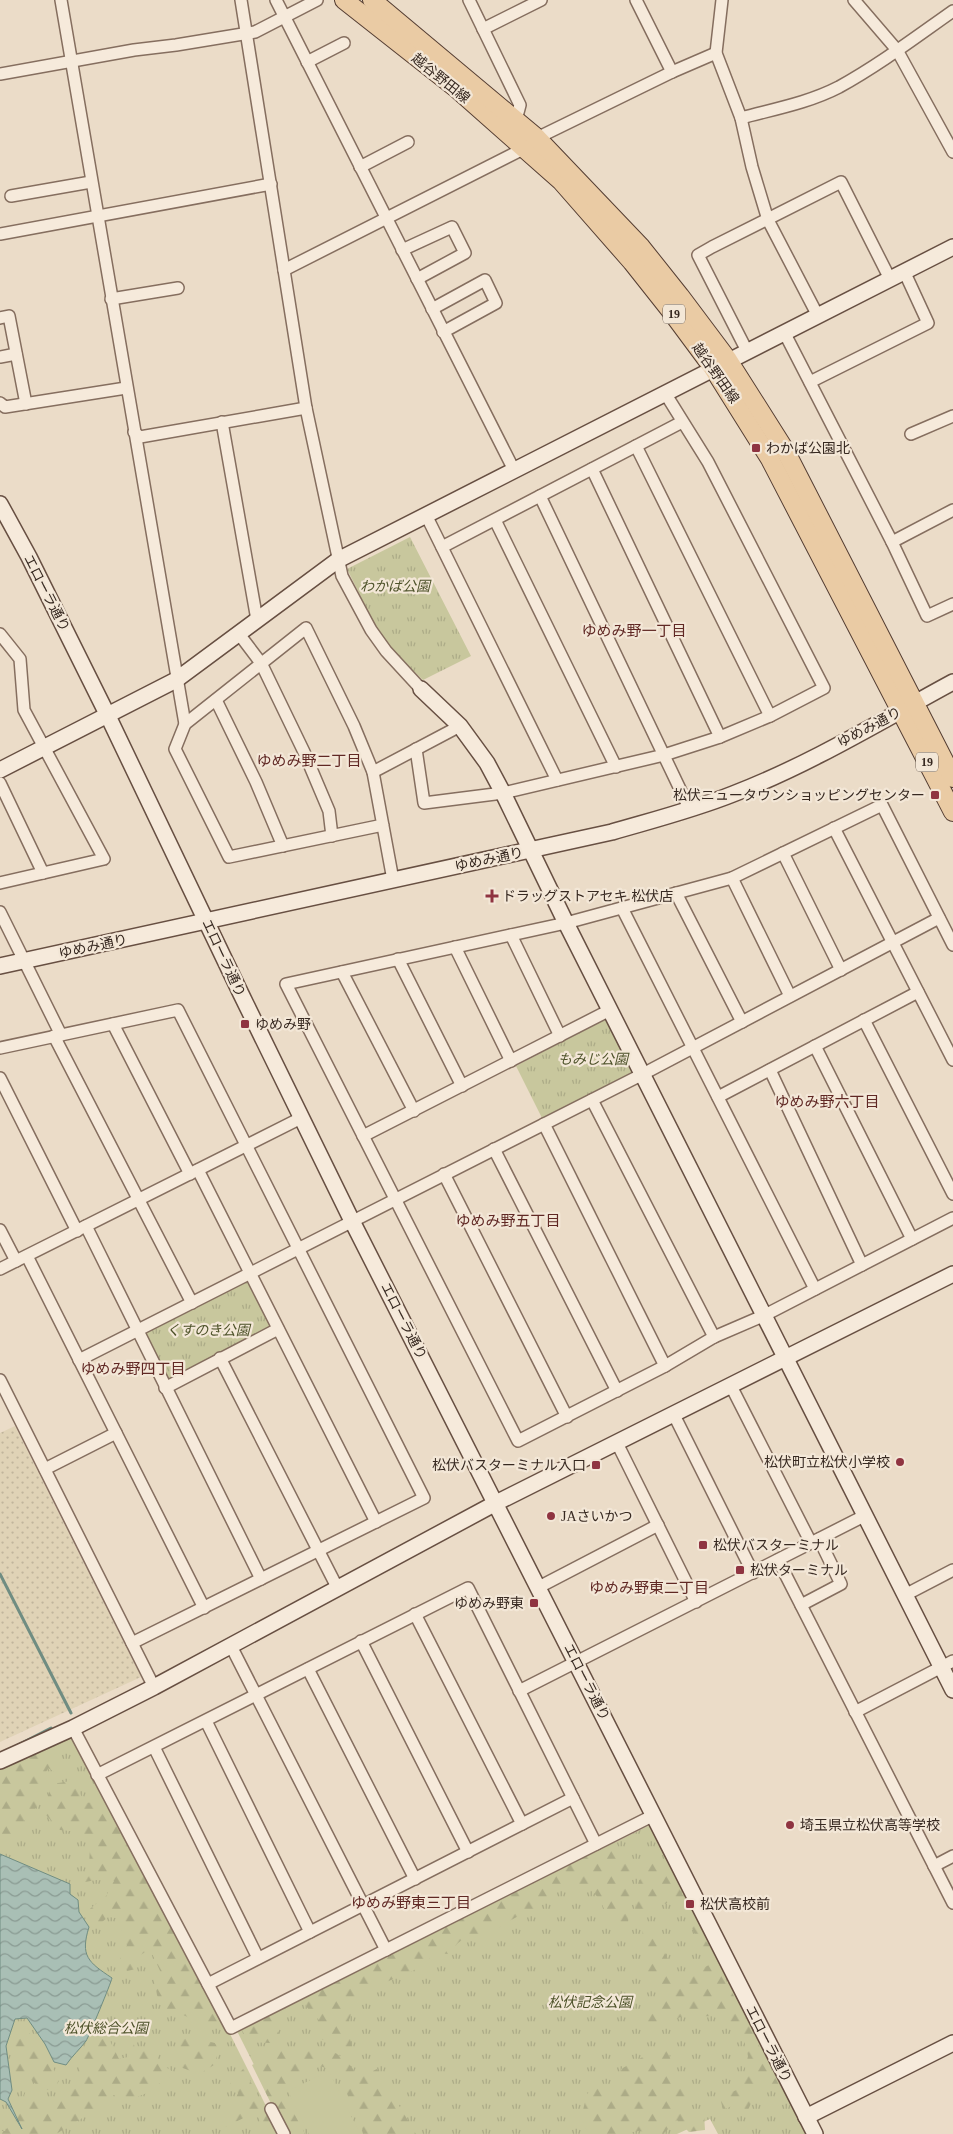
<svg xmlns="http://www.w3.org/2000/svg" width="953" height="2134" viewBox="0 0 953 2134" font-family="'Times New Roman','Noto Sans JP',serif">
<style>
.farmland{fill:url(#farmland-dots)}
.grass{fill:url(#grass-tufts)}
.forest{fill:url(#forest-firs)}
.pitch{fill:#c8c79d}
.water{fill:url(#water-waves);stroke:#708d82}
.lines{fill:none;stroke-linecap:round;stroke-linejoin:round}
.stream{stroke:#708d82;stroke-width:3}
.street-casing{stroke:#856e5f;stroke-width:14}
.secondary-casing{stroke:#674f42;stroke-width:18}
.primary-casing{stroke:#543d32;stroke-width:20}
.street{stroke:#f6eadb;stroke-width:11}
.secondary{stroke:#f6eadb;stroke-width:15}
.primary{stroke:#eacba4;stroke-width:18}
.poi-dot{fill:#8f3441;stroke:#f3e7d7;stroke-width:2}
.labels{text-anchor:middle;stroke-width:4.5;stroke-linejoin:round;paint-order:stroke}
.shield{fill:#f3e7d7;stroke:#6f6258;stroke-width:1}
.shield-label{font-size:12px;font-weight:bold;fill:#372921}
.street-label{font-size:14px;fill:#372921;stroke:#f3e7d7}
.poi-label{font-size:14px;fill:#372921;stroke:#f3e7d7;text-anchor:start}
.park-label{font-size:14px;font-style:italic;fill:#4d5229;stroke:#f3e7d7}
.neighbourhood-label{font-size:15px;fill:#602824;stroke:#f3e7d7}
</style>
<defs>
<pattern id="farmland-dots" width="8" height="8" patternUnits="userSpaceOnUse" patternTransform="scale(1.25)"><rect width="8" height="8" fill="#e0d3b6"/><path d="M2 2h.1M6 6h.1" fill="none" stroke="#c1b59c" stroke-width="1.8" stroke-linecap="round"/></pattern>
<pattern id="grass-tufts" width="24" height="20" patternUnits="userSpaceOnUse" patternTransform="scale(1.25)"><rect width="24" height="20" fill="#c8c79d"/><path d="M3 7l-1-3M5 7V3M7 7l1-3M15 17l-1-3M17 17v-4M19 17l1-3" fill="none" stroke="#acab87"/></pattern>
<pattern id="forest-firs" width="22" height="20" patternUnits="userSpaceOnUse" patternTransform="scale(1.25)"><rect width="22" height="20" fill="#c8c79d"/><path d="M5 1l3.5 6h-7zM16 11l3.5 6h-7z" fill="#acab87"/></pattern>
<pattern id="water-waves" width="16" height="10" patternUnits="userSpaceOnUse" patternTransform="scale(1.25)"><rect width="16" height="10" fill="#a9bfb5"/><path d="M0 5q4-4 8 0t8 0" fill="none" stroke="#8a9b93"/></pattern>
</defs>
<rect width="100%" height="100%" fill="#ebdcc8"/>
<path class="farmland" d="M15,1426L141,1677L0,1742V1433Z"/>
<g class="grass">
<path d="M410,537L471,656L423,680C411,669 399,657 388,644C371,622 360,594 347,569Z"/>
<path d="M604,1020L609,1023L633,1067L632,1073L542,1118L516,1066Z"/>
<path d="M247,1278L273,1327L168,1381L143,1333Z"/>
<path d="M71,1731L228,2030L280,2134H0V1761Z"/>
<path d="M650,1825L808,2134H718L710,2119L677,2134H289L237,2031Z"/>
</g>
<g class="forest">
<path d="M50,1747L58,1768L56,1773L48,1768L38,1791L43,1800L24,1821L17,1834L0,1841V1770L25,1756Z"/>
<path d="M72,1778L85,1803L104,1801L220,2021C201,2033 200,2022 183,2015C178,2013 170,2012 163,2011L157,1995L154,1978L161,1973L150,1949L139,1956L136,1969L127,1971L120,1958L127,1945L120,1938L125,1919L108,1917L95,1928L86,1912L106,1896L114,1881L96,1880L85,1882L89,1867L90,1845L79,1832L60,1830L46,1815L50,1784L66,1782Z"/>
<path d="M613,1840L628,1860L631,1876L628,1925L620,1930L610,1922L601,1902L589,1886C570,1886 549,1891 540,1908L524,1913L502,1925L495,1933L482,1939L467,1936L458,1943L449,1954L433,1953L426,1965L384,1983L370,1986L369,1998L355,2003L347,2026L353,2051L347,2052L331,2043L319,2038L317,2032L319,2020L309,2010L300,1997Z"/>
<path d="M653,1859L666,1862L780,2087L758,2088L748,2110L734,2105L723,2110L720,2097L741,2088L748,2056L744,2040L727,2023L713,2016L681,2017L649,2027L643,2015L651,2003L668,1994L657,1979L640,1972L636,1960H654L644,1947L642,1930L653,1928L678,1980L709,1965L678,1898L665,1904L655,1903L648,1913L635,1918C636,1890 635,1883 653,1859Z"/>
<path d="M296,1999L300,2006L278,2018L277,2028L281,2040L270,2043L248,2042L240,2026Z"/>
<path d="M24,2027L45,2051L59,2081L53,2090L41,2089L25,2074L18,2078C7,2064 11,2048 16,2032Z"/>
<path d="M192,2034L197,2039L215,2043L219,2050L214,2065L199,2074L180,2067L179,2047L182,2035Z"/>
<path d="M108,2037L119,2059L128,2057L134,2044L144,2050H158L157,2061L173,2072L168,2080L156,2085L147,2093L134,2098L113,2095L103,2108L84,2117L56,2134H0V2131H5L20,2112L22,2100L27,2089L36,2099L52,2102L66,2088L79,2083V2063L82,2052L96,2041Z"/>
<path d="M314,2045C337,2052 345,2056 359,2077L377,2069L416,2134H364L341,2078L331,2070L320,2066L285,2086L289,2104L305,2134H286L252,2065L264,2059L270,2050L282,2048L292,2049Z"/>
<path d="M659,2048L668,2050L672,2065L673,2079L688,2089L689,2109L704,2114L705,2130L689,2132L677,2120L663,2134L639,2131L622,2134H593L586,2129L582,2114L587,2094L597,2084L610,2090L622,2084L621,2069Z"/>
<path d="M244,2068L276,2134H266L256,2112L225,2127L216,2128L214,2124L230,2113L238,2093L230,2083Z"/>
</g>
<path class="pitch" d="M329,2071L360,2134H309L288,2091Z"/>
<path class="water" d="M0,1854L70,1884V1894L78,1900L79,1912L89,1927C80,1956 88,1962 112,1978C111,1983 89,2036 86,2041C80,2049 72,2056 66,2065L54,2062L45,2044L27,2018L15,2019L6,2046L12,2090L8,2099L22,2129L6,2102L0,2099Z"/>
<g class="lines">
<g class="stream">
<path d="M0,1574L71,1713"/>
<path d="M16,1746L51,1728"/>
</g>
<defs>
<g id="street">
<path d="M61,0L185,724"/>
<path d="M241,0L306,408L342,576L371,630L386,651L421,689"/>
<path d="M276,0L514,470"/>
<path d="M469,0L520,105L516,120"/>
<path d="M636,0L672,72"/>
<path d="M722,0L716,53L741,118L752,167L768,220L818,316"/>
<path d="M854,0L897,50L953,152"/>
<path d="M483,29L541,0"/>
<path d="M307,62L344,43"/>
<path d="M0,74L134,50L176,45L255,32L317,0"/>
<path d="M741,118C774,109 808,103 839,87C879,65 916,37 953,11"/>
<path d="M537,138L672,72L716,53"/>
<path d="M360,167L408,142"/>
<path d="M11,196L91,182"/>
<path d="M0,234L271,184"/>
<path d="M402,250L452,227L465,253L417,279"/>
<path d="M284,270L525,148"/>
<path d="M111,299L178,288"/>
<path d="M432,309L485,280L496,303L443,332"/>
<path d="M0,318L9,316L26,404"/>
<path d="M784,332L892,542L927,616L953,604"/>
<path d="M747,351L698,255L712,247L841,182L890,279"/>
<path d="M0,357L16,354"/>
<path d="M810,382L928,323L904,271"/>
<path d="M0,403L5,407L126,388"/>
<path d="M222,422L257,620"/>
<path d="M134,432L140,437L306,408"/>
<path d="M911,434L953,416"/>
<path d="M636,446L770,716"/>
<path d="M592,469L720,737"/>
<path d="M540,496L690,810"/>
<path d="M426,515L557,780"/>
<path d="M495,520L616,767"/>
<path d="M892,542L953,510"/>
<path d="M442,547L682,422"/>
<path d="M0,634L20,659L24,710L104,859L0,883"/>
<path d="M239,634L261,663L304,752L329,811L332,836"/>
<path d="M216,700L256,782L283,846"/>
<path d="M416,749L424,803L503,793L664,755L720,737L770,716L824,688L708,462L665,393"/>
<path d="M373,772L460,726"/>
<path d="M0,783L43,873"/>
<path d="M383,825L229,857L175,749L185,724L306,628L354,726L373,772L393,880"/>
<path d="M834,828L953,1060"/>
<path d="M783,853L841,970"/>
<path d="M732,878L790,996"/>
<path d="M676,893L742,1022"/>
<path d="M622,908L815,1289"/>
<path d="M0,912L61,1035"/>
<path d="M511,935L560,1036"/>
<path d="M953,945L882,805L732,878L566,923L286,984L518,1441L665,1366L714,1337L765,1315L953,1218"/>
<path d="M455,947L511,1061"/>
<path d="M398,959L462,1086"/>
<path d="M342,972L414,1111"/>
<path d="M864,1020L953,1194"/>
<path d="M113,1024L190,1174"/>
<path d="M54,1036L192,1303"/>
<path d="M815,1046L912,1239"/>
<path d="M0,1048L178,1010L424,1498L132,1643"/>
<path d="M770,1070L862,1265"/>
<path d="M0,1078L77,1231"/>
<path d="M718,1097L918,992"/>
<path d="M592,1100L714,1337"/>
<path d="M544,1124L665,1366"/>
<path d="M363,1136L610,1010"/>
<path d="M494,1149L617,1391"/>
<path d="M198,1170L376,1522"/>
<path d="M444,1174L567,1417"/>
<path d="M86,1226L261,1579"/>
<path d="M0,1230L16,1261"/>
<path d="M27,1256L204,1608"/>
<path d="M0,1269L301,1118"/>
<path d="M220,1358L338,1589"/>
<path d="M79,1360L643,1074L939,918"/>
<path d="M0,1380L154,1687"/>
<path d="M731,1386L811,1543"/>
<path d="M165,1388L278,1329"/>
<path d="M674,1415L753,1573"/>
<path d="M617,1443L696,1602"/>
<path d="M45,1469L116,1433"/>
<path d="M778,1560L953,1903"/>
<path d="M539,1587L658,1525"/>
<path d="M905,1595L953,1570"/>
<path d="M801,1605L841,1584L819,1539"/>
<path d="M415,1614L522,1824"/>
<path d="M361,1641L468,1852"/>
<path d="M231,1646L386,1950"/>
<path d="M308,1669L415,1879"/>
<path d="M519,1691L864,1516"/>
<path d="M855,1712L953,1661"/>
<path d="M206,1721L310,1932"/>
<path d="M73,1728L231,2028L654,1815"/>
<path d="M154,1747L258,1958"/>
<path d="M97,1775L468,1588L596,1844"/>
<path d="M934,1866L953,1856"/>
<path d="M208,1984L573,1798"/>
<path d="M271,2109L284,2134"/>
</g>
<g id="secondary">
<path d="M0,504L29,557L108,716L241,994L352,1221L815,2134"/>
<path d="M421,689L460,726L487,763L503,793L566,923L953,1690"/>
<path d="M0,770L176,680L338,560L953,247"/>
<path d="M0,966L612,832C653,820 693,810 733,794C809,765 881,721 953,682"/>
<path d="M0,1761L73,1728L154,1687L496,1503L953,1274"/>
<path d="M806,2117L953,2043"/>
</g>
<g id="primary">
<path d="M344,0L457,89L561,181L632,262L670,310L713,368L770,459L953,812"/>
<path d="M372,0L537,138L641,247L680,296L728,360L785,450L953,778"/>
</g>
</defs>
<use href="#street" class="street-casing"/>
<use href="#secondary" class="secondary-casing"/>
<use href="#primary" class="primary-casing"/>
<use href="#street" class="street"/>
<use href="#secondary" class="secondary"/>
<use href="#primary" class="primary"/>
</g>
<g class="poi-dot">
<rect x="751" y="443" width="10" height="10" rx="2.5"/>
<rect x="930" y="790" width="10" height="10" rx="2.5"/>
<path d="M489.5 888.5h5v5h5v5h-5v5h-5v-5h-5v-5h5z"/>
<rect x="240" y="1019" width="10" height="10" rx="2.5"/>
<circle cx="900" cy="1462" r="5"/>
<rect x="591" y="1460" width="10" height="10" rx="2.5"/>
<circle cx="551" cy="1516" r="5"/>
<rect x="698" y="1540" width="10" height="10" rx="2.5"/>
<rect x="735" y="1565" width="10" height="10" rx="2.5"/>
<rect x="529" y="1598" width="10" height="10" rx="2.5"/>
<circle cx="790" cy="1825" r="5"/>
<rect x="685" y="1899" width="10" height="10" rx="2.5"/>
</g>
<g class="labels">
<g class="shield">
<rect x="663" y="304.5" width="22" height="19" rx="4"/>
<rect x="916" y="752.5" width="22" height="19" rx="4"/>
</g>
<g class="shield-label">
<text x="674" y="318">19</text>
<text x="927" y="766">19</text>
</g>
<g class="street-label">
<text transform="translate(441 78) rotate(39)" y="5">越谷野田線</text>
<text transform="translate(716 373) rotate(55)" y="5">越谷野田線</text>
<text transform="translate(47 593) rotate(63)" y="5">エローラ通り</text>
<text transform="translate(869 727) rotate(-28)" y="5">ゆめみ通り</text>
<text transform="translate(489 859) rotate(-12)" y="5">ゆめみ通り</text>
<text transform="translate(93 946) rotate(-12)" y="5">ゆめみ通り</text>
<text transform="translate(224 958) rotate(65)" y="5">エローラ通り</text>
<text transform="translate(404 1321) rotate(63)" y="5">エローラ通り</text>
<text transform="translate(587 1682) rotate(63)" y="5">エローラ通り</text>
<text transform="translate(769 2044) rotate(63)" y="5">エローラ通り</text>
</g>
<g class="poi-label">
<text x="766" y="453">わかば公園北</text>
<text x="925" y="800" text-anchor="end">松伏ニュータウンショッピングセンター</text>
<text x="502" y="901">ドラッグストアセキ 松伏店</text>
<text x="255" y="1029">ゆめみ野</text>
<text x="890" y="1467" text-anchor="end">松伏町立松伏小学校</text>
<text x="586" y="1470" text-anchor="end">松伏バスターミナル入口</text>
<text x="561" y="1521">JAさいかつ</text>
<text x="713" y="1550">松伏バスターミナル</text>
<text x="750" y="1575">松伏ターミナル</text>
<text x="524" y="1608" text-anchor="end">ゆめみ野東</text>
<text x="800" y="1830">埼玉県立松伏高等学校</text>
<text x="700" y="1909">松伏高校前</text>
</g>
<g class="park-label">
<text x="395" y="591">わかば公園</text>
<text x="593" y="1064">もみじ公園</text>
<text x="208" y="1335">くすのき公園</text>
<text x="590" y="2007">松伏記念公園</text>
<text x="106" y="2033">松伏総合公園</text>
</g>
<g class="neighbourhood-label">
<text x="634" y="636">ゆめみ野一丁目</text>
<text x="309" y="766">ゆめみ野二丁目</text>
<text x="827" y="1107">ゆめみ野六丁目</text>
<text x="508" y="1226">ゆめみ野五丁目</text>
<text x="133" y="1374">ゆめみ野四丁目</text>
<text x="649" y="1593">ゆめみ野東二丁目</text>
<text x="411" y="1908">ゆめみ野東三丁目</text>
</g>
</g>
</svg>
